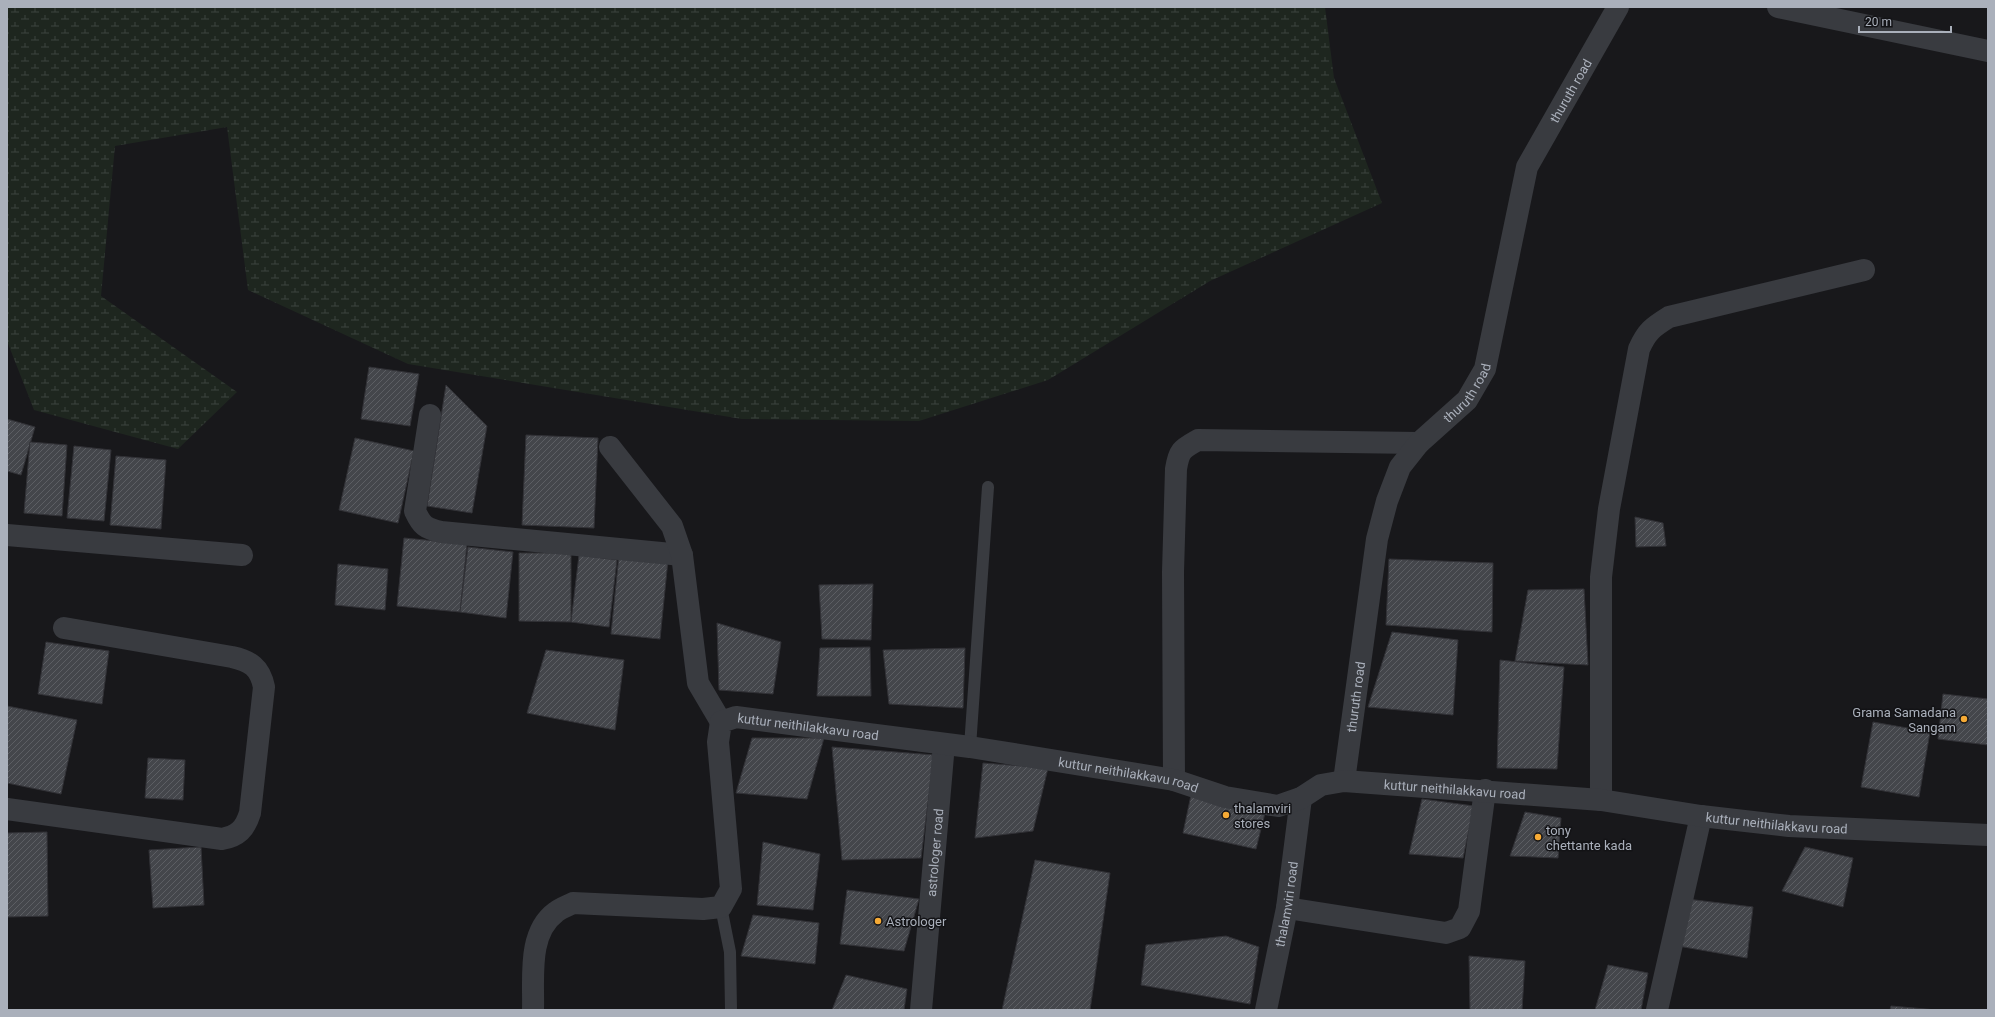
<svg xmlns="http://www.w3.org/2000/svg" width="1995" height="1017" viewBox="0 0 1995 1017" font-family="Roboto,sans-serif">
	<defs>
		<pattern id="wetland-marsh" width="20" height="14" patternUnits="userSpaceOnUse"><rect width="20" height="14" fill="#1e261f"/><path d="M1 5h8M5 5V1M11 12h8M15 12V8" fill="none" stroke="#3c433e"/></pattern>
		<pattern id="building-hatch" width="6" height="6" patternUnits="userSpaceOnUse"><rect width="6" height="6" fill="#44464b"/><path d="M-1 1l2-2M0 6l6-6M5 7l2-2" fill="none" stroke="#5c5e63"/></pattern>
	</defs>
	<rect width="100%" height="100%" fill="#18181b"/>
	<!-- wetland -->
	<polygon fill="url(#wetland-marsh)" points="7,7 1325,7 1334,78 1382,203 1210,281 1048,380 919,421 742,419 408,364 248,290 227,127 115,146 101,296 237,392 178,449 34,410 7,341"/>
	<!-- building -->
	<g fill="url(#building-hatch)" stroke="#323237">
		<polygon points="369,367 419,374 410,426 361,419"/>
		<polygon points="446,385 487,426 472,513 427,506"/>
		<polygon points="7,419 35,427 21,475 7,471"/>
		<polygon points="526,435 598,438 594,528 522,525"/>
		<polygon points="355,438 414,451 398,523 339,510"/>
		<polygon points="30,442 67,445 62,516 24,513"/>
		<polygon points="74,446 111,450 104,521 67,518"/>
		<polygon points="116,456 166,460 161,529 110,525"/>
		<polygon points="1635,517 1663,523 1666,546 1636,547"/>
		<polygon points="404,538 467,544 460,612 397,606"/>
		<polygon points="468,547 513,552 506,618 460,612"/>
		<polygon points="519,553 571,553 571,622 519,621"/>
		<polygon points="579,555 617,560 609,627 571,622"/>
		<polygon points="619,555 668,560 660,639 611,634"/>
		<polygon points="1389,559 1493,563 1492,632 1386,625"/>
		<polygon points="338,564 388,569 385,610 335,605"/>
		<polygon points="873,584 871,640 822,639 819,585"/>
		<polygon points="1584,589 1588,665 1515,661 1528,590"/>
		<polygon points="717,623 781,642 773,694 719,690"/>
		<polygon points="1392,632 1458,640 1453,715 1368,707"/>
		<polygon points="46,642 109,651 102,704 38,694"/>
		<polygon points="870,647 871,696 817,696 820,648"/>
		<polygon points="965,648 963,708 889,704 883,650"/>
		<polygon points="546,650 624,660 615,730 527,713"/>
		<polygon points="1500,660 1564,667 1557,769 1497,768"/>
		<polygon points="1943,694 1988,699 1988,745 1938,739"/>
		<polygon points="7,706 77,720 61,794 7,783"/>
		<polygon points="1873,722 1930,732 1919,797 1861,787"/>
		<polygon points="752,738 824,738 807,799 736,793"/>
		<polygon points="832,747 934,755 921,858 842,860"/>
		<polygon points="148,758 185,760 183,800 145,798"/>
		<polygon points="983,763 1048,768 1033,831 975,838"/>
		<polygon points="1194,781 1269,797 1256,849 1183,833"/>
		<polygon points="1422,799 1474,806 1463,858 1409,854"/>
		<polygon points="1525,812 1561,818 1558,858 1510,856"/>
		<polygon points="47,832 48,916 7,917 7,833"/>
		<polygon points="763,842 820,854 813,910 757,905"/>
		<polygon points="201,847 204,905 153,908 149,850"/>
		<polygon points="1805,847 1853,858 1843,907 1782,891"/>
		<polygon points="1035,860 1110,873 1090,1010 1002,1010"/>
		<polygon points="847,890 919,899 904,951 840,944"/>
		<polygon points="1687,899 1753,907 1747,958 1678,946"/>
		<polygon points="753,915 819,923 815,964 741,956"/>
		<polygon points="1226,936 1259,947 1250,1004 1141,985 1146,945"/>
		<polygon points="1469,956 1525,961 1522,1010 1470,1010"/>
		<polygon points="1608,965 1648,973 1641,1010 1595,1010"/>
		<polygon points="846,975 907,989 904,1010 832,1010"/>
		<polygon points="1891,1006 1937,1010 1890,1010"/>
	</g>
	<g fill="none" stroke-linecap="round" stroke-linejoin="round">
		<!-- service -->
		<g stroke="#393b40" stroke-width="12">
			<polyline points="970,747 988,487"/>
			<polyline points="721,907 730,952 731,1010"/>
		</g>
		<!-- minor -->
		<g stroke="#393b40" stroke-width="22">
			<polyline points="1778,7 1988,51"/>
			<path d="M430 415 415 511C422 526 425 528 441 532L682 555"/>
			<polyline points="610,447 672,526 682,555 698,683 721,722"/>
			<polyline points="7,535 242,555"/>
			<path d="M1174 780 1173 572 1176 469C1179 450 1182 449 1198 440L1419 443"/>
			<path id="s1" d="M1344 781 1377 539 1387 501 1400 467 1419 443 1467 400 1485 369 1527 167 1618 7"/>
			<path d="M1601 800V577L1609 509 1639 349C1647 331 1653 327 1669 317L1864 270"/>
			<path d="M7 809 222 839C238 836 245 829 250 813L264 687C260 667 250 661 232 657L64 628"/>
			<polyline points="1287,908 1446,933 1460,928 1469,911 1485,790"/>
			<path id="s2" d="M921 1010 944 744"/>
			<path id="s3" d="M1266 1010 1287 908 1301 798"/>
			<polyline points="1657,1010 1701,816"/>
		</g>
		<!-- tertiary -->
		<path stroke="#393b40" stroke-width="22" id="s4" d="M533 1010C534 979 527 933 556 912 561 908 567 906 573 903L703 909 721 907 731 889 718 742 721 722 736 717 970 747 1174 780 1225 797 1278 806 1301 798 1321 785 1344 781 1601 800 1701 816 1789 826 1988 835"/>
	</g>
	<!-- markers -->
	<g fill="#f6aa35" stroke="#131316" stroke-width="1.5">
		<circle cx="1964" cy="719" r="4"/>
		<circle cx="1226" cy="815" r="4"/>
		<circle cx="1538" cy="837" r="4"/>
		<circle cx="878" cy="921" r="4"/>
	</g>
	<g text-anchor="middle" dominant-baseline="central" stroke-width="3" stroke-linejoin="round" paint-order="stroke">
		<!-- street labels -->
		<g font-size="13" fill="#aab0bb" stroke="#131316">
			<text stroke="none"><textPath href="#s1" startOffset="745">thuruth road</textPath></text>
			<text stroke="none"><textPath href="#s1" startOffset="421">thuruth road</textPath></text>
			<text stroke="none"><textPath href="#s1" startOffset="85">thuruth road</textPath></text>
			<text stroke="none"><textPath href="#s4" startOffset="549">kuttur neithilakkavu road</textPath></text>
			<text stroke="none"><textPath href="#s4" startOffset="873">kuttur neithilakkavu road</textPath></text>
			<text stroke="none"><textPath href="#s4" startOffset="1209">kuttur neithilakkavu road</textPath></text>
			<text stroke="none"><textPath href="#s4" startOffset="1533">kuttur neithilakkavu road</textPath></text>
			<text stroke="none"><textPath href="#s2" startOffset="158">astrologer road</textPath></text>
			<text stroke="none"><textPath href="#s3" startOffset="108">thalamviri road</textPath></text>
		</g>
		<!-- poi labels -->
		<g font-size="13" fill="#aab0bb" stroke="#131316" text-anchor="start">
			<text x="1956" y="712" text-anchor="end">Grama Samadana<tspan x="1956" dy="15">Sangam</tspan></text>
			<text x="1234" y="808">thalamviri<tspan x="1234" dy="15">stores</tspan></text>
			<text x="1546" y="830">tony<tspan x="1546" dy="15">chettante kada</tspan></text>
			<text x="886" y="921">Astrologer</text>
		</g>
	</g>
	<!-- border -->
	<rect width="1995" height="1017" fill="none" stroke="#aab0bb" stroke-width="16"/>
	<!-- scale -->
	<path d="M1859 26v6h92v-6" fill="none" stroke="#aab0bb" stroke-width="2"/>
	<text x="1865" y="26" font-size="12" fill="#aab0bb" stroke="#131316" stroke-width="3" paint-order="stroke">20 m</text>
</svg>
